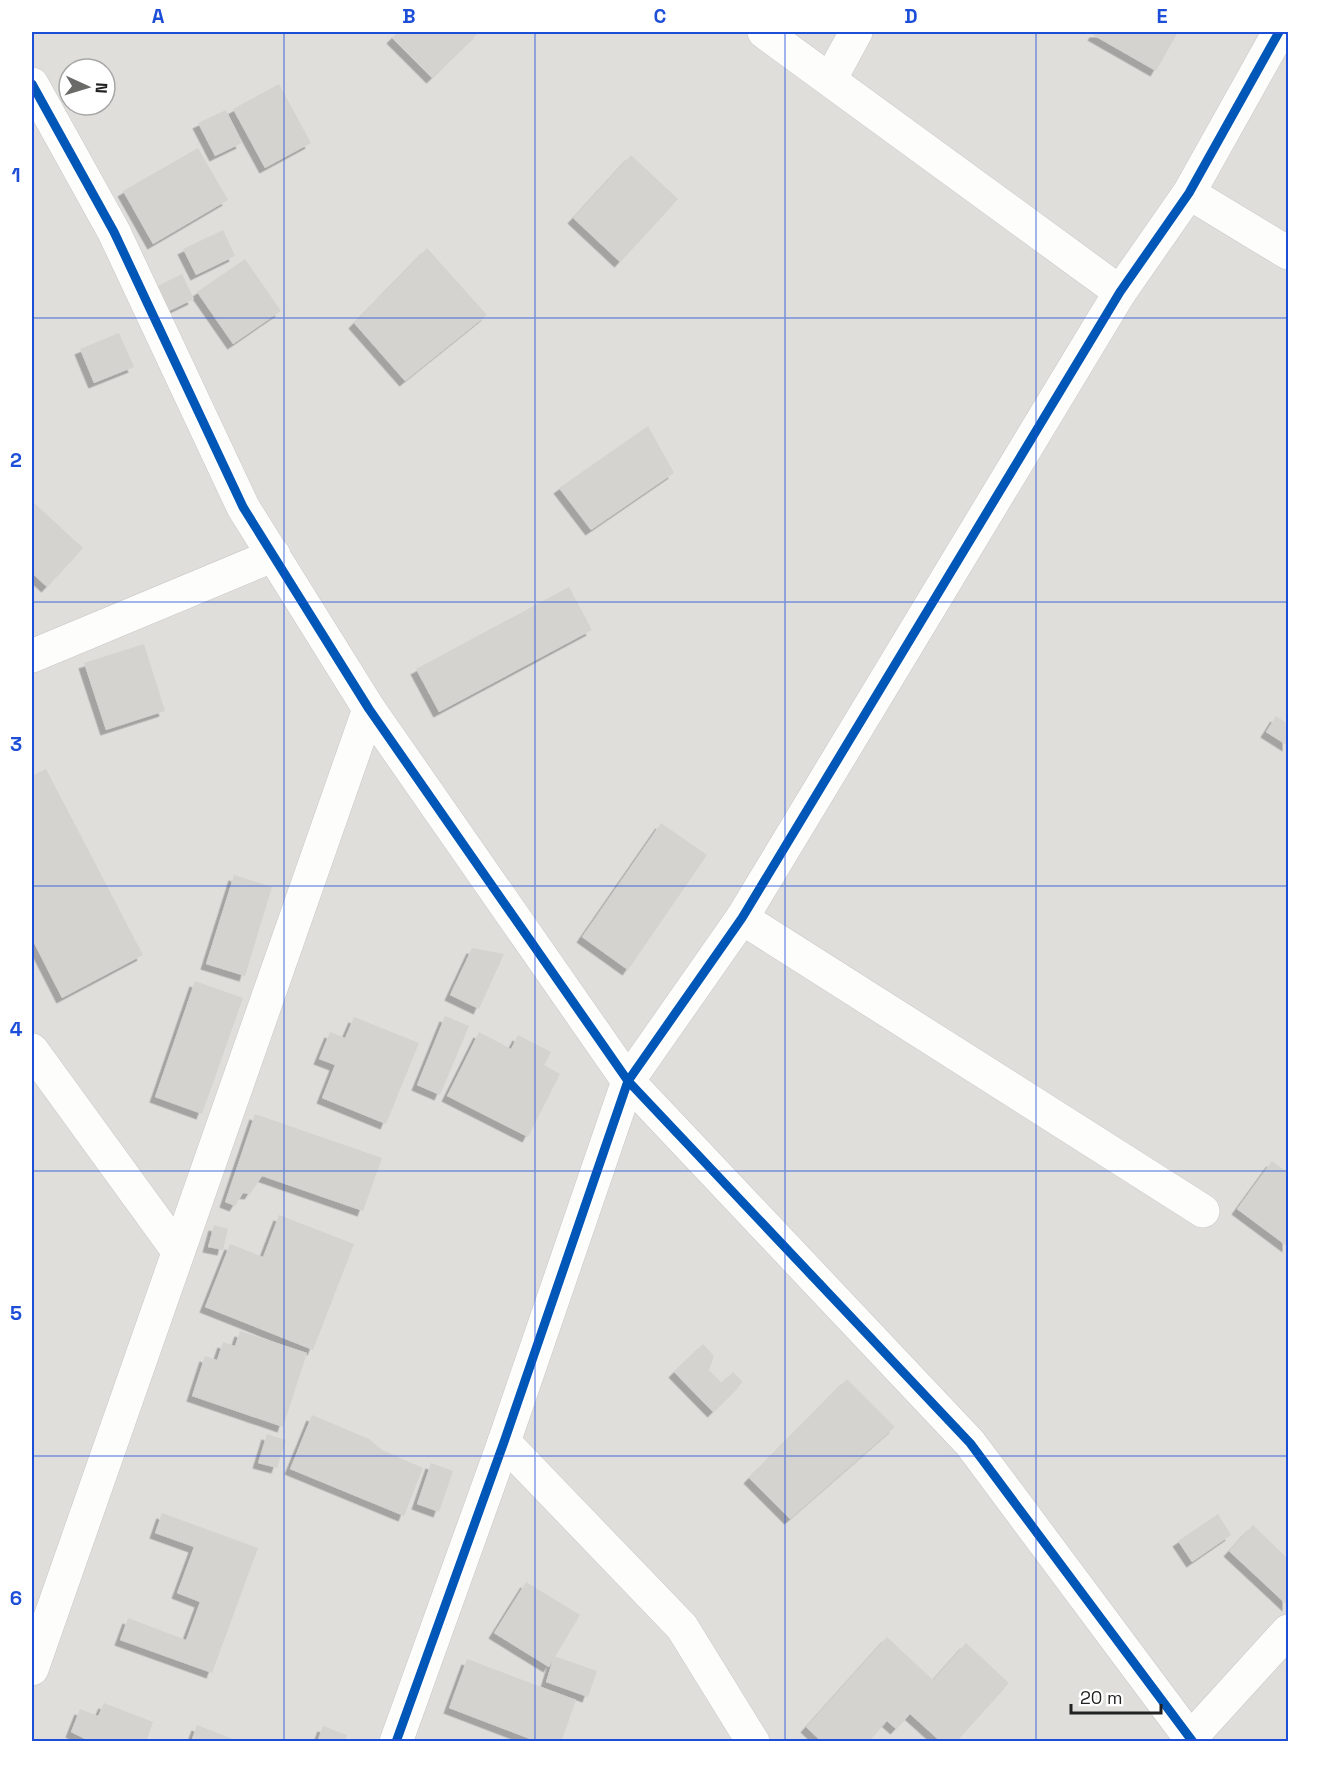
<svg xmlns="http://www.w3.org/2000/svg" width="1320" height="1773" viewBox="0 0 1320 1773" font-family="'Space Grotesk',sans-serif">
	<defs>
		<filter id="shadow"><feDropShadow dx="-5.5" dy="5.5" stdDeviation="0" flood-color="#0004"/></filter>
	</defs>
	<rect width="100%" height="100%" fill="#f0efea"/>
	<!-- residential -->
	<path fill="#dfdedb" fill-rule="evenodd" d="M32 32H1288V1741H32ZM69 69H105V105H69Z"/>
	<!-- building -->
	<g fill="#d4d3cf" filter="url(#shadow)">
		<polygon points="398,32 479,32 432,78 392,38"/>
		<polygon points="1095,32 1178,32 1156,71 1093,35"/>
		<polygon points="279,84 311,143 265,168 233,109"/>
		<polygon points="226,110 242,143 215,156 198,123"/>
		<polygon points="198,148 228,200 153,244 123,191"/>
		<polygon points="631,155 678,199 620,262 573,218"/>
		<polygon points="223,230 235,256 196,275 183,249"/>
		<polygon points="427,248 487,315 405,381 354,323"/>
		<polygon points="245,259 281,311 233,344 197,292"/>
		<polygon points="182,274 194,299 165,313 154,288"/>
		<polygon points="119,333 134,367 94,383 80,349"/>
		<polygon points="648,426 674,473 591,530 559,488"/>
		<polygon points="32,501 83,548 47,587 32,573"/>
		<polygon points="569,587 592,630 439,712 416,669"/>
		<polygon points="144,644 165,711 106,730 84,663"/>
		<polygon points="1276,716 1288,724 1288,746 1266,732"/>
		<polygon points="46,769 143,955 62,998 32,939 32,776"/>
		<polygon points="661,823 707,855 628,970 582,937"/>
		<polygon points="234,875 272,887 245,976 206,964"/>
		<polygon points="472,948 504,954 479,1009 450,995"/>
		<polygon points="195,981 243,998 202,1114 155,1097"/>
		<polygon points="445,1016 469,1026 440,1095 417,1085"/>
		<polygon points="354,1017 419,1043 386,1124 322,1098 335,1065 319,1059 330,1032 345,1038"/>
		<polygon points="479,1032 511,1049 518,1035 551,1052 544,1065 560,1074 528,1137 447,1096"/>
		<polygon points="255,1114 382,1158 363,1211 262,1176 250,1194 243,1193 235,1206 225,1202"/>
		<polygon points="1272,1161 1288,1173 1288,1247 1237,1209"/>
		<polygon points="279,1215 354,1244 313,1350 205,1307 230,1244 263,1257"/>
		<polygon points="214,1225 228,1229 223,1250 208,1247"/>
		<polygon points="240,1331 307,1353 283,1427 192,1396 205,1356 217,1360 223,1342 235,1346"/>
		<polygon points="703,1344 714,1356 709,1370 722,1383 733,1372 743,1382 713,1412 674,1372"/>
		<polygon points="847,1379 895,1427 790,1519 749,1478"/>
		<polygon points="312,1415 369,1439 382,1450 423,1468 404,1516 290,1469"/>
		<polygon points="267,1434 286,1440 277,1468 258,1463"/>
		<polygon points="431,1463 453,1471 439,1512 417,1504"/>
		<polygon points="162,1513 258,1548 212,1673 120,1640 128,1618 186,1640 200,1602 177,1593 194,1547 155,1533"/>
		<polygon points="1218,1514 1231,1535 1192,1562 1178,1541"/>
		<polygon points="1253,1525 1288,1559 1288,1606 1229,1551"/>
		<polygon points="526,1582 580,1615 549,1667 494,1633"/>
		<polygon points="887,1637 933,1680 966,1643 1009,1683 956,1742 941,1742 910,1714 896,1729 887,1721 868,1742 822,1742 806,1727"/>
		<polygon points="554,1656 597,1671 588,1697 546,1682"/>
		<polygon points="467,1659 576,1700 561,1742 538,1742 449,1708"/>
		<polygon points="104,1703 153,1722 146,1742 91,1742 71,1732 80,1709 98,1716"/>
		<polygon points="197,1725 238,1741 238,1742 191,1742"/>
		<polygon points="323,1726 347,1735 345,1742 317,1742"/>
	</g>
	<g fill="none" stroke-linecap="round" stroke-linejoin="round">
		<defs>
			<g id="minor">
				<polyline points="764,32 1120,292"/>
				<polyline points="830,80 856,32"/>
				<polyline points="32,84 114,232 243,507 369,709 628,1081 970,1443 1193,1742"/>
				<polyline points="1189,193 1288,253"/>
				<polyline points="32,656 274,555"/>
				<polyline points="742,918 1203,1211"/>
				<polyline points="32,1050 178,1251"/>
				<polyline points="504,1442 682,1627 753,1742"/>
				<polyline points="32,1669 369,709"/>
				<polyline points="396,1742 504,1442 628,1081 742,918 1120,292 1189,193 1279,32"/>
				<polyline points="1187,1742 1288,1631"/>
			</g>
		</defs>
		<!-- minor casing -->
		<use href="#minor" stroke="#c9c8c6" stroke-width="34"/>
		<!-- minor -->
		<use href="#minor" stroke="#fdfdfc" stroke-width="33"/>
		<defs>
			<g id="cycleway">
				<polyline points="32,84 114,232 243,507 369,709 628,1081 970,1443 1193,1742"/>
				<polyline points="396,1742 504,1442 628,1081 742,918 1120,292 1189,193 1279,32"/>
			</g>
		</defs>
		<!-- cycleway casing -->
		<use href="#cycleway" stroke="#fff" stroke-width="13"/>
		<!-- cycleway -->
		<use href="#cycleway" stroke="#0057b8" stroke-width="9"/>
	</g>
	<!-- grid -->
	<path fill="none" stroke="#1d4ed8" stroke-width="1.5" stroke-opacity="0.55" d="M284 32V1742M535 32V1742M785 32V1742M1036 32V1742M32 318H1288M32 602H1288M32 886H1288M32 1171H1288M32 1456H1288"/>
	<!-- border -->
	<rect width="1320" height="1773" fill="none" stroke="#ffffff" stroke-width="66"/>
	<!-- north arrow -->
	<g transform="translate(87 87) rotate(94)"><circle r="28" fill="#ffffff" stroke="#a7a7a7" stroke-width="1.5"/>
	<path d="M0-4.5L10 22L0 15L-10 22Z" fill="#6a6a68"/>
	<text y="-9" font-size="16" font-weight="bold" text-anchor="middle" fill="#222222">N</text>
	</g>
	<!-- scale -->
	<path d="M1071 1704v9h90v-9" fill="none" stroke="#222222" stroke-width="3"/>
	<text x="1080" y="1704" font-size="18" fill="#222222" stroke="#ffffff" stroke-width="4.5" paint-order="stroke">20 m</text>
	<rect x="33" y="33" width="1254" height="1707" fill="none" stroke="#1d4ed8" stroke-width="2"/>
	<g font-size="20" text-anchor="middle" font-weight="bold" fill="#1d4ed8">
		<text x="158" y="23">A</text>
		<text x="409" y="23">B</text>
		<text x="660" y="23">C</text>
		<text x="911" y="23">D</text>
		<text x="1162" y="23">E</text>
		<text x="16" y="182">1</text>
		<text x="16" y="467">2</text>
		<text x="16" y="751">3</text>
		<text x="16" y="1036">4</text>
		<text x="16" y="1320">5</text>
		<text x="16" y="1605">6</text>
	</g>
</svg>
